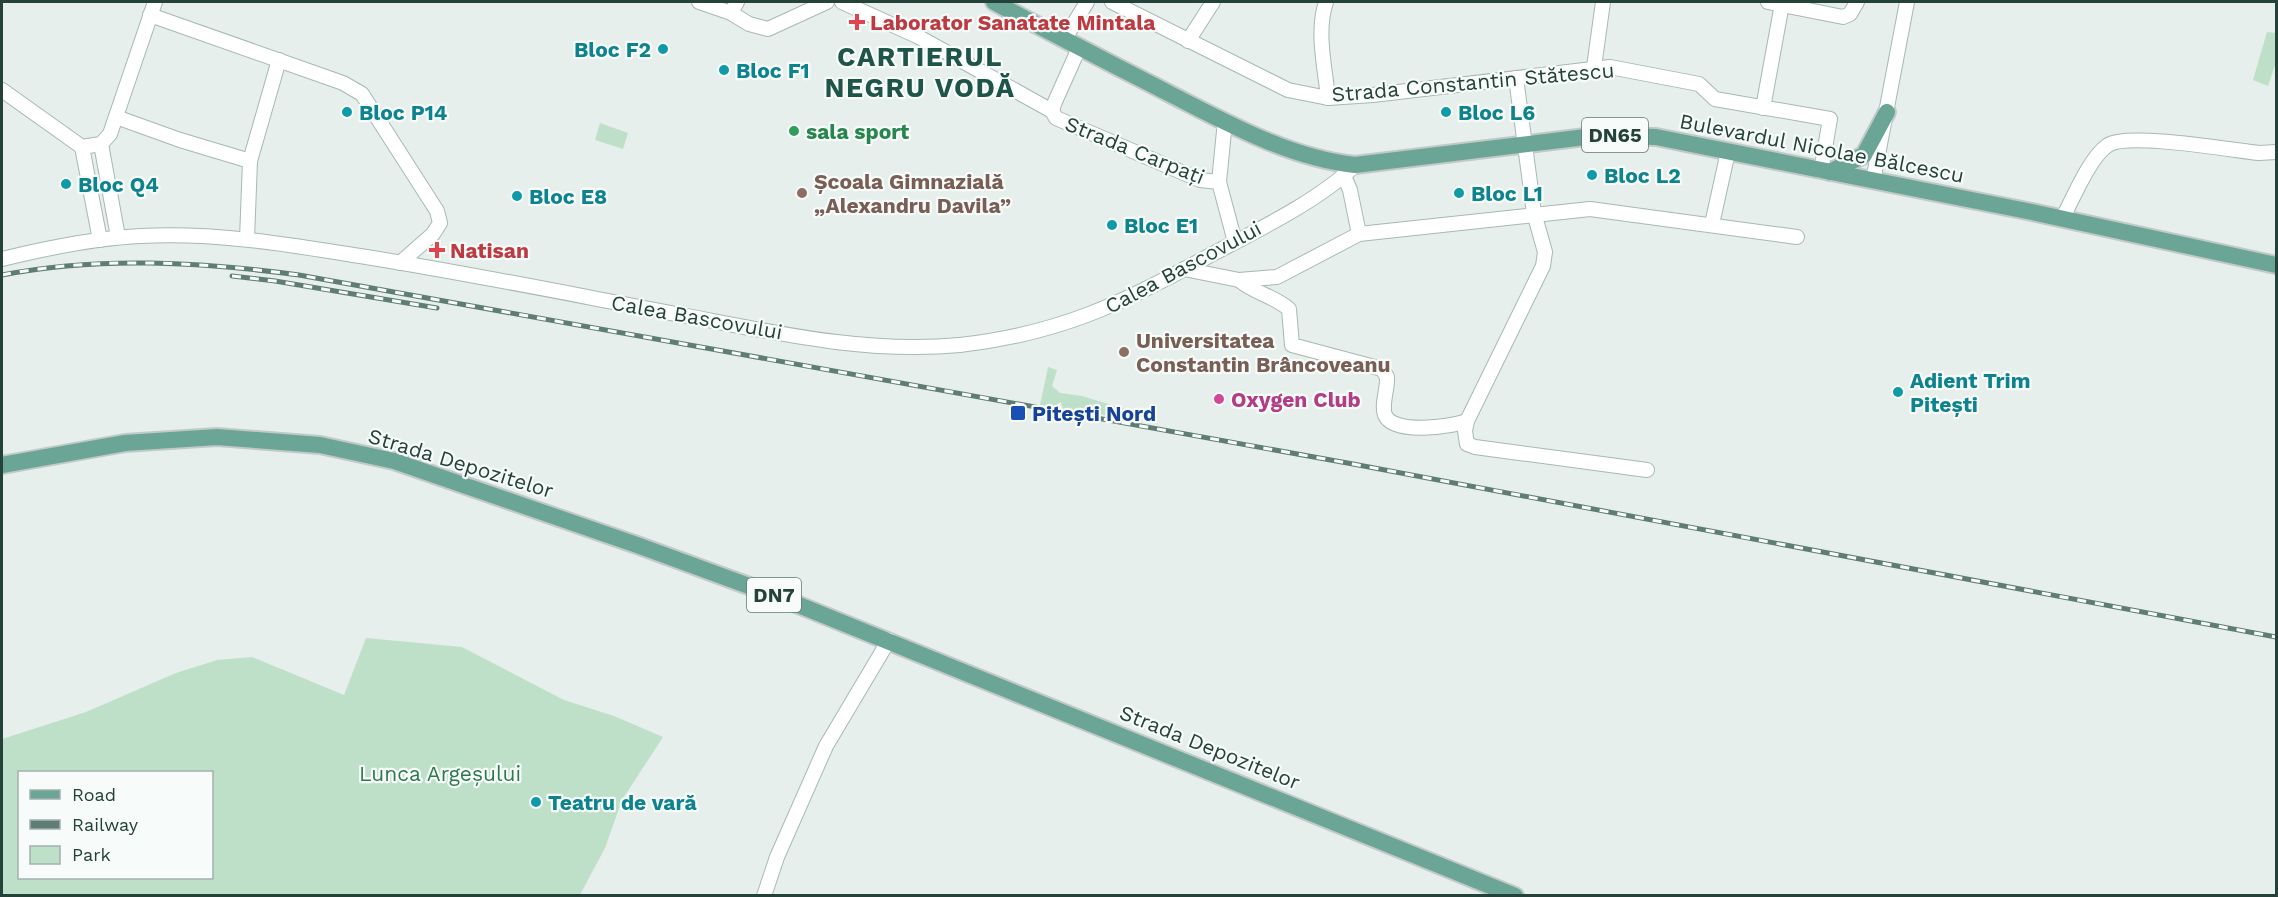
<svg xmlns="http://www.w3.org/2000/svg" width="2278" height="897" viewBox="0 0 2278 897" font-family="'Work Sans',sans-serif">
	<rect width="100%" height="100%" fill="#e6efeb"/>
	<!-- green -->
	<g fill="#bfe0c8" fill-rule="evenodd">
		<polygon points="2267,32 2276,33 2276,62 2268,86 2253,80"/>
		<polygon points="600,123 628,133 623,149 595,140"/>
		<polygon points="1048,367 1057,370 1052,386 1060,393 1082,396 1125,409 1118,417 1063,409 1061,402 1054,406 1040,405"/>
		<path d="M366 638 462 647 564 700 614 716 663 737 622 800 605 848 580 895H2V739L86 712 176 673 217 660 252 657 344 695ZM212 772V878H20V772Z"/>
	</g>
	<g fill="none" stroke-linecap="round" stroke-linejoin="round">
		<defs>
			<g id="minor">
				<polyline points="699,2 731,13 737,2"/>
				<polyline points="842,2 917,36 1052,111"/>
				<polyline points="1112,2 1288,90 1328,98 1373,95 1610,67 1699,84 1715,99 1830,119 1821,171"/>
				<path d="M1326 2C1316 32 1325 67 1328 98"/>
				<polyline points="1768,2 1843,17 1850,14 1857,2"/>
				<polyline points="731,13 749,24 768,29 827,2"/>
				<polyline points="150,15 343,83 362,94 437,211 440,223 433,234 400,263"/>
				<polyline points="1064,40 1087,2"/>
				<polyline points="1188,41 1213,2"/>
				<polyline points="1079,48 1054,104 1052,111 1056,118 1200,180 1219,182"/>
				<polyline points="1594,67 1603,2"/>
				<polyline points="1516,78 1534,213 1545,252 1543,266 1467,421 1465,431 1467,444 1475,447 1647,470"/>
				<polyline points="2,90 82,147"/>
				<polyline points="1763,108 1782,4"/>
				<polyline points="116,117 180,140 250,161 247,239"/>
				<polyline points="1225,121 1219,182 1235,242"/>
				<polyline points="101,144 118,237"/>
				<polyline points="82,147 101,144 110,134 155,2"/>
				<polyline points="82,147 100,240"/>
				<polyline points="250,161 279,60"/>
				<polyline points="1344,176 1350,190 1359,234"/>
				<polyline points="1873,181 1907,2"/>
				<path d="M2062 219C2073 199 2089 158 2108 145 2128 132 2231 150 2259 153L2276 152"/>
				<polyline points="1712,224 1728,152"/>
				<path d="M2 259C47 248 94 238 141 236 217 232 291 245 366 257 473 274 580 296 687 316 776 333 869 354 960 345 1058 334 1121 304 1205 258 1250 234 1321 200 1355 165"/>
				<polyline points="1184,269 1239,280 1277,277 1359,234 1590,209 1797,237"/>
				<path d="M1239 280C1254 293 1274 296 1289 309L1292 345 1382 369 1387 377C1388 388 1381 405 1385 415 1393 435 1451 427 1467 421"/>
				<polyline points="764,896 777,857 826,746 889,640"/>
			</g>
			<g id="major">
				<path d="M994 2C1053 34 1112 64 1172 95 1229 124 1290 158 1355 165L1602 135 1656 137 2032 212 2276 265"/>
				<polyline points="1830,172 1864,155 1887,112"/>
				<polyline points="2,465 125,443 217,437 320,445 394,461 637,545 779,597 1515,896"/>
			</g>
		</defs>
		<!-- minor casing -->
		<use href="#minor" stroke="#a8b8b2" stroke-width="16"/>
		<!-- major casing -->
		<use href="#major" stroke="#c2cac8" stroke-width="20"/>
		<!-- minor -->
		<use href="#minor" stroke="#fff" stroke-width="14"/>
		<!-- major -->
		<use href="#major" stroke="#6aa596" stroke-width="16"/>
		<defs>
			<g id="rail">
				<path d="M2 275C99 256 201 262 299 275L1353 464 2276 637"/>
				<polyline points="232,276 275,281 437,308"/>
			</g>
		</defs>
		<!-- rail casing -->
		<use href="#rail" stroke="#5f7d75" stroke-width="5"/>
		<!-- rail -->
		<use href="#rail" stroke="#f7fbf9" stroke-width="3" stroke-dasharray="9" stroke-linecap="butt"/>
	</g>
	<!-- markers -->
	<g fill="#e0444e" stroke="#f7fbf9" stroke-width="2">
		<path d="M854 13h6v6h6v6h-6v6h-6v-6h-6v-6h6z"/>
		<path d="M434 241h6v6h6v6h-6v6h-6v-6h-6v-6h6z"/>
	</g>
	<g fill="#0f9aa8" stroke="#f7fbf9" stroke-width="2">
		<circle cx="663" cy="49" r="6"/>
		<circle cx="724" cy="70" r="6"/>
		<circle cx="347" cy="112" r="6"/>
		<circle cx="1446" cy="112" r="6"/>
		<circle cx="1592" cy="175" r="6"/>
		<circle cx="66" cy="184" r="6"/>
		<circle cx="1459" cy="193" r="6"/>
		<circle cx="517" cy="196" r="6"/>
		<circle cx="1112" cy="225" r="6"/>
		<circle cx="1898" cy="392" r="6"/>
		<circle cx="536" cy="802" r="6"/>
	</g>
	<circle fill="#2e9e5b" stroke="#f7fbf9" stroke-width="2" cx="794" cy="131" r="6"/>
	<g fill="#8d6e63" stroke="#f7fbf9" stroke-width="2">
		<circle cx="802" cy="193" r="6"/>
		<circle cx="1124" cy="352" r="6"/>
	</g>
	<circle fill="#d1479c" stroke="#f7fbf9" stroke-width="2" cx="1219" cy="399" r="6"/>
	<rect fill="#1a4fb4" stroke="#f7fbf9" stroke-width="2" x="1010" y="405" width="16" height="16" rx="3"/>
	<g text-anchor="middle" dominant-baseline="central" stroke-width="4.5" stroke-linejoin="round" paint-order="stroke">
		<!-- shield labels -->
		<g fill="#f7fbf9" stroke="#637a73" stroke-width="1.5">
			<rect x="1582" y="118" width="66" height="34" rx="4.5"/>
			<rect x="747" y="578" width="54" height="34" rx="4.5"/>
		</g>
		<g font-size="20" font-weight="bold" fill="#24423a">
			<text x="1615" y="135">DN65</text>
			<text x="774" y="595">DN7</text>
		</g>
		<!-- health labels -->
		<g font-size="21" font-weight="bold" fill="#be3a42" stroke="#f7fbf9" text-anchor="start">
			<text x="870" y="22">Laborator Sanatate Mintala</text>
			<text x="450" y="250">Natisan</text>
		</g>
		<!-- culture labels -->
		<g font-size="21" font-weight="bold" fill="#0d838f" stroke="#f7fbf9" text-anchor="start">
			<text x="651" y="49" text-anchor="end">Bloc F2</text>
			<text x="736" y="70">Bloc F1</text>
			<text x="359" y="112">Bloc P14</text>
			<text x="1458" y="112">Bloc L6</text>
			<text x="1604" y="175">Bloc L2</text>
			<text x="78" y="184">Bloc Q4</text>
			<text x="1471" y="193">Bloc L1</text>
			<text x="529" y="196">Bloc E8</text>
			<text x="1124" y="225">Bloc E1</text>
			<text x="1910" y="380">Adient Trim<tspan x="1910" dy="24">Pitești</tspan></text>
			<text x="548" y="802">Teatru de vară</text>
		</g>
		<!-- street labels -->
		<g font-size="21" fill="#24423a" stroke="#f7fbf9">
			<text transform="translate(1473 82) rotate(-5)">Strada Constantin Stătescu</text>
			<text transform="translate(1822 148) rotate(11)">Bulevardul Nicolae Bălcescu</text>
			<text transform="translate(1135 150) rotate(22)">Strada Carpați</text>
			<text transform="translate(1183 267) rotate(-28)">Calea Bascovului</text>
			<text transform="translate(697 317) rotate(10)">Calea Bascovului</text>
			<text transform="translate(461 463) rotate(17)">Strada Depozitelor</text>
			<text transform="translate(1210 747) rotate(22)">Strada Depozitelor</text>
		</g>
		<!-- leisure labels -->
		<g font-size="21" font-weight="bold" fill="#27864d" stroke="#f7fbf9" text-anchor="start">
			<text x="806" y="131">sala sport</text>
		</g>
		<!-- education labels -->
		<g font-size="21" font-weight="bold" fill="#785e54" stroke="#f7fbf9" text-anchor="start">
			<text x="814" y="181">Școala Gimnazială<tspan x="814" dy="24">„Alexandru Davila”</tspan></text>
			<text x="1136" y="340">Universitatea<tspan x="1136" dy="24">Constantin Brâncoveanu</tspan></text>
		</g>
		<!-- hotel labels -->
		<g font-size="21" font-weight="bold" fill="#b23c85" stroke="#f7fbf9" text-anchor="start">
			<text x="1231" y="399">Oxygen Club</text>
		</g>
		<!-- transit labels -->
		<g font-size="21" font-weight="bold" fill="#164399" stroke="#f7fbf9" text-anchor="start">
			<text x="1032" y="413">Pitești Nord</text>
		</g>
		<!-- park labels -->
		<g font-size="21" fill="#2d7a4b" stroke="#f7fbf9">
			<text x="440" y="773">Lunca Argeșului</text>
		</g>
		<!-- district labels -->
		<g font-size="27" font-weight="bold" letter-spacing="1.5" fill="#1f5548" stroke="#f7fbf9">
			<text x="920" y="57">CARTIERUL<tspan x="920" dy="31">NEGRU VODĂ</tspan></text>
		</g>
	</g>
	<!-- border -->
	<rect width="2278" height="897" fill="none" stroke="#24423a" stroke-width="6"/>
	<!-- legend -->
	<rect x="18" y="771" width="195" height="108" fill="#f7fbf9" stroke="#a3b1ad" stroke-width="1.5"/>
	<rect x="30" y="790" width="30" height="9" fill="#6aa596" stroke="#a3b1ad" stroke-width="1.5"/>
	<text x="72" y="801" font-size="18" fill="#24423a">Road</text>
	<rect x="30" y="820" width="30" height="9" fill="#5f7d75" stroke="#a3b1ad" stroke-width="1.5"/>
	<text x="72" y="831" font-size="18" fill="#24423a">Railway</text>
	<rect x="30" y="846" width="30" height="18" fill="#bfe0c8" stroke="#a3b1ad" stroke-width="1.5"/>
	<text x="72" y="861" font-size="18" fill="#24423a">Park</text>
</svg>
